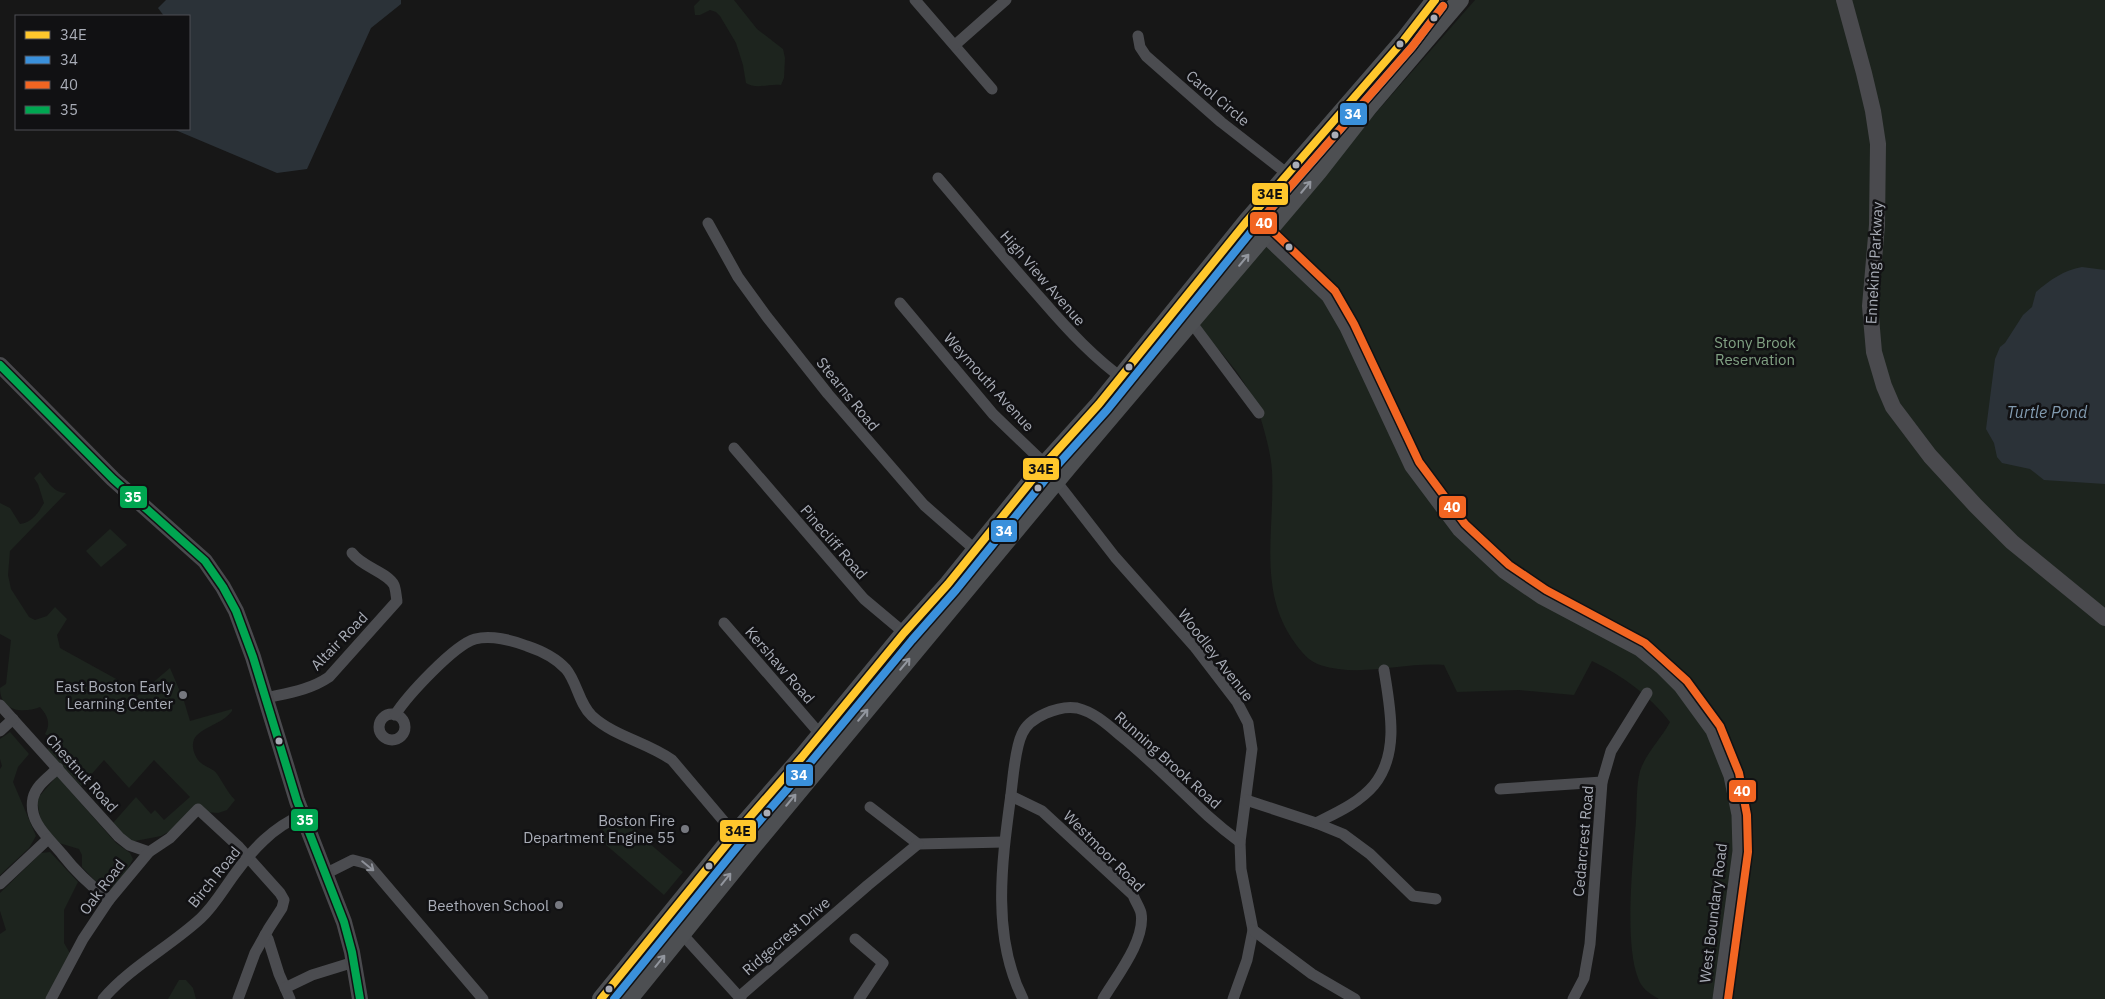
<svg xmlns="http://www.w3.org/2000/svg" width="2105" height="999" viewBox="0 0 2105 999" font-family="'IBM Plex Sans',sans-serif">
	<rect width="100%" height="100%" fill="#171717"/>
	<!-- green -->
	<g fill="#1d241e">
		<path d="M700 0H734L757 29 783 49 785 58 784 78 781 85C769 83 757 90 746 83L743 65 736 43 720 16 716 12 710 10 700 15H695L694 6Z"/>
		<path d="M1475 0H2105V999H1659C1650 994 1641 988 1638 978 1624 941 1633 861 1636 821 1637 804 1636 787 1640 771 1646 753 1661 739 1670 722 1649 695 1623 676 1592 661L1574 695 1519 690 1457 692 1444 665C1403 662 1361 678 1320 665 1309 661 1302 653 1295 643 1257 591 1275 530 1272 471 1271 453 1265 433 1260 416 1248 379 1219 349 1192 322Z"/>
		<path d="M40 472C47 481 54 493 66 493L10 551 8 575 11 589 29 617 35 620 47 616 55 607 67 619 57 635 60 648 118 680 136 697 170 668 184 701 190 721 232 709V711C223 723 208 725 197 735 189 743 194 757 201 763 206 767 214 769 217 774 224 784 226 790 235 800L227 810 218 813 205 812 161 836 130 842 113 823 136 797 151 814 155 810 164 820 190 797 154 760 129 788 104 760 81 786 47 750 55 741 45 734C51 724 48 716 40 707 22 714 0 711 0 688L6 684 11 640 0 634V503L10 508 20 524C33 522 38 513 44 503L38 484 34 478Z"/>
		<polygon points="110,529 127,545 101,567 86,551"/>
		<polygon points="10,732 29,754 18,767 13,782 36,836 29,848 0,875 0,769 2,766 0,759 0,739"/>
		<path d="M57 776 116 843 130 853 133 859C127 870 117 891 105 891L82 867V855L79 849 59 843 41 823 37 799Z"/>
		<polygon points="616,815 683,872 664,895 597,837"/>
		<polygon points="50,852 78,882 64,910 64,943 71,955 46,999 0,999 0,934 6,930 0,911 0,893 41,853"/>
		<polygon points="179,980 186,980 193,988 196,999 168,999"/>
	</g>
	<!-- water -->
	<g fill="#2b3238">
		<polygon points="166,0 401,0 401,4 371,28 307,169 277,173 173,129 189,129 189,16 164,16 158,8"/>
		<path d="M2082 267 2105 270V484L2044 480 2030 469 2002 463 1997 457 1994 443 1986 429 1995 359 2000 347 2005 343 2023 315 2032 307 2036 292C2050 280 2064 270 2082 267Z"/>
	</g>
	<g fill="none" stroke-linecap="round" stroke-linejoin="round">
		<!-- minor -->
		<g stroke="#4b4c50" stroke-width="11">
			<polyline points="915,0 992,89"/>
			<polyline points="1138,36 1140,47 1146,56 1221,122 1289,175"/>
			<polyline points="955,45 1006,0"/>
			<path d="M938 178C973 219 1007 261 1043 301 1069 331 1094 358 1126 381"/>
			<polyline points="1247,221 1327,297 1345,328 1410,467 1458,531 1503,573 1541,599 1639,651 1661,669 1679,687 1711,731 1729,776 1737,815 1738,851 1718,999"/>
			<polyline points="708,223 738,277 767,317 828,394 924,505 980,554"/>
			<polyline points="900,303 993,414 1045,464 1056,481 1115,557 1194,646 1237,702 1248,723 1252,749 1240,842 1241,869 1253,930 1247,960 1233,999"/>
			<polyline points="1191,322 1259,413"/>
			<polyline points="734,448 864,599 920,646"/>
			<polyline points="724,623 820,734 835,748"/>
			<path d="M266 698C288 693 310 690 329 677L397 601C396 596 396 590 394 585 387 572 362 567 352 553"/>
			<polyline points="0,705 119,837 129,845 149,852"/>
			<circle cx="392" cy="727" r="13"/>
			<path d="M395 715C407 696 454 645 475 639 491 635 512 640 527 646 542 651 555 657 566 669 577 682 579 704 592 716 615 737 647 742 672 760L749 851"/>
			<polyline points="0,731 13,719"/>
			<path d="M58 768C49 777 36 785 33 798 28 822 48 837 62 854 76 872 91 886 109 900"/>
			<polyline points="1500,789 1602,782"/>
			<path d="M1011 796 1042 811 1133 895C1135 901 1140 908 1141 913 1146 940 1116 977 1103 999"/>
			<path d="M1246 800 1316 823C1336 813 1359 803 1374 785 1400 753 1390 708 1384 670"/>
			<polyline points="870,807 918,844 1004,842"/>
			<polyline points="1316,823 1343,834 1370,854 1413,896 1436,899"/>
			<polyline points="325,874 353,860 368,864 483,999"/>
			<polyline points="0,884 48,839"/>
			<polyline points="1253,930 1312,974 1355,999"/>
			<polyline points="682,934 741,999"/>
			<polyline points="265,935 268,939 279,974 290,999"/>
			<polyline points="855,939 883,963 859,999"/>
			<polyline points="285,988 312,975 354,962"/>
			<polyline points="739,997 868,885 918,844"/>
			<polyline points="51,999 83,939 109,900 149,852 170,838 198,809 238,846 280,893 284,900 282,908 269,928 255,953 238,999"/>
			<path d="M103 999C130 967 171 946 201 918 214 906 223 890 234 875 252 850 273 827 302 815"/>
			<path d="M1023 999C991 936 1002 861 1011 794 1013 778 1015 748 1022 734 1029 717 1059 705 1077 708 1094 712 1108 725 1121 736 1152 761 1179 789 1208 816 1218 825 1229 834 1240 842"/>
			<polyline points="1573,999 1584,978 1590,944 1602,782 1611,751 1647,693"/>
		</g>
		<!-- secondary -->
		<g stroke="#4a4a4e" stroke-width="16">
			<polyline points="1844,0 1864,73 1873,111 1878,144 1877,225 1870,306 1874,352 1884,386 1893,407 1930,456 1975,505 2012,542 2105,618"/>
			<polyline points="0,365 113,479 205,561 223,587 236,611 253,657 297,801 344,922 352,952 360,999"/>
		</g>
		<!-- primary -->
		<g stroke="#4d4f52" stroke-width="18">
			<polyline points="601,999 735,834 802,757 904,633 948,584 1045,464 1099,404 1247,221 1404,40 1435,0"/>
			<polyline points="629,999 749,851 1068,467 1318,172 1368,108 1460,0"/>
		</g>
		<defs>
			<polyline id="bus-1" points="601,999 735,834 802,757 904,633 948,584 1045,464 1099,404 1247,221 1404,40 1435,0"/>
			<polyline id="bus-2" points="614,999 743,840 810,763 912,640 956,590 1053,470 1107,410 1255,227 1412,47 1443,6"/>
			<polyline id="bus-3" points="1443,6 1412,47 1261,220 1335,291 1354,324 1419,462 1465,524 1509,565 1546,590 1645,643 1687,681 1720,726 1739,773 1747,815 1748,852 1728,999"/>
			<polyline id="bus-4" points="0,365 113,479 205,561 223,587 236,611 253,657 297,801 344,922 352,952 360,999"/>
		</defs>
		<!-- bus-1 casing -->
		<use href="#bus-1" stroke="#111113" stroke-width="11"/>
		<!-- bus-2 casing -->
		<use href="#bus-2" stroke="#111113" stroke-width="11"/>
		<!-- bus-3 casing -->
		<use href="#bus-3" stroke="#111113" stroke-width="11"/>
		<!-- bus-4 casing -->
		<use href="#bus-4" stroke="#111113" stroke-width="11"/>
		<!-- bus-1 -->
		<use href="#bus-1" stroke="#ffc72c" stroke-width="8"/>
		<!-- bus-2 -->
		<use href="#bus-2" stroke="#3a90db" stroke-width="8"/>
		<!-- bus-3 -->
		<use href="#bus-3" stroke="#f26522" stroke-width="8"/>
		<!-- bus-4 -->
		<use href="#bus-4" stroke="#00a651" stroke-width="8"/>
	</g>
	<!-- one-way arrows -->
	<defs><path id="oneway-shaft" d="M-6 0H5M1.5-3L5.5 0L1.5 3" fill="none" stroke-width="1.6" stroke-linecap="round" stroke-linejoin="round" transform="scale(1.25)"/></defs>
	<g stroke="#92969e">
		<use href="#oneway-shaft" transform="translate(1306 187) rotate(-50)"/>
		<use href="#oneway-shaft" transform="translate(1244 260) rotate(-50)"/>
		<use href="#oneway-shaft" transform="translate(905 664) rotate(-50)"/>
		<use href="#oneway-shaft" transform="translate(863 715) rotate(-50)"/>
		<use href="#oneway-shaft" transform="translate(791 800) rotate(-50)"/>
		<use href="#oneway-shaft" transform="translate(726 879) rotate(-51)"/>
		<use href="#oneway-shaft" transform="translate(660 961) rotate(-51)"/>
	</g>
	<use stroke="#8d9098" href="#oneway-shaft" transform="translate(368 866) rotate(39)"/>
	<!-- markers -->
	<g fill="#a9adb7" stroke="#111113" stroke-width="2">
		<circle cx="1434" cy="18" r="4.5"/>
		<circle cx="1400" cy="44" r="4.5"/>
		<circle cx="1335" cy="135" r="4.5"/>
		<circle cx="1296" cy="165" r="4.5"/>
		<circle cx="1289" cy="247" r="4.5"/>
		<circle cx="1129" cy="367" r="4.5"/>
		<circle cx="1038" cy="488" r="4.5"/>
		<circle cx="279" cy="741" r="4.5"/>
		<circle cx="767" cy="813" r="4.5"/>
		<circle cx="709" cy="866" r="4.5"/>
		<circle cx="609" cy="989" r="4.5"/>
	</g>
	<g fill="#76787f" stroke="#111113" stroke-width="2">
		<circle cx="183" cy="695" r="5"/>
		<circle cx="685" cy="829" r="5"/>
		<circle cx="559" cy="905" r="5"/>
	</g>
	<g text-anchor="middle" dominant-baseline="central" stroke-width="5" stroke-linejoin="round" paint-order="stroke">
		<!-- street labels -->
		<g font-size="15" fill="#a9adb7" stroke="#111113">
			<text transform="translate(1218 98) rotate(40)">Carol Circle</text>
			<text transform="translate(1874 263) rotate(-87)">Enneking Parkway</text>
			<text transform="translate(1043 278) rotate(49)">High View Avenue</text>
			<text transform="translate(989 382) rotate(48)">Weymouth Avenue</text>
			<text transform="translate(848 394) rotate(51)">Stearns Road</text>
			<text transform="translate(834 542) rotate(49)">Pinecliff Road</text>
			<text transform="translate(339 641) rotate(-46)">Altair Road</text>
			<text transform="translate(1216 655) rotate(52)">Woodley Avenue</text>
			<text transform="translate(780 665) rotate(49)">Kershaw Road</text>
			<text transform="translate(1168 760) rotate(42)">Running Brook Road</text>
			<text transform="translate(82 773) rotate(48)">Chestnut Road</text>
			<text transform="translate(1583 841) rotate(-85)">Cedarcrest Road</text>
			<text transform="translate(1104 851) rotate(45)">Westmoor Road</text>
			<text transform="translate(214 877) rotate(-51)">Birch Road</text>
			<text transform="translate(102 887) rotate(-53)">Oak Road</text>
			<text transform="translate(1713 913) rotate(-83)">West Boundary Road</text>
			<text transform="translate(786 936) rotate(-41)">Ridgecrest Drive</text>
		</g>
		<!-- park labels -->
		<g font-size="15" fill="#81a183" stroke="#111113">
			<text x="1755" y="342">Stony Brook<tspan x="1755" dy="17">Reservation</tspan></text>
		</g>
		<!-- poi labels -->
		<g font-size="15" fill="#a9adb7" stroke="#111113" text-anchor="end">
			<text x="173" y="686">East Boston Early<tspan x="173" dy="17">Learning Center</tspan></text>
			<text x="675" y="820">Boston Fire<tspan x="675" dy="17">Department Engine 55</tspan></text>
			<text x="549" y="905">Beethoven School</text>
		</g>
		<!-- water labels -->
		<g font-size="16" font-style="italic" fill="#829bb0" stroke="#111113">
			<text x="2047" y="412">Turtle Pond</text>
		</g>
	</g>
	<g stroke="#111113" stroke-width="2">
		<rect x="1339" y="102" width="29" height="24" rx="5" fill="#3a90db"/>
		<rect x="1251" y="182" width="38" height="24" rx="5" fill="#ffc72c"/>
		<rect x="1249" y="211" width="29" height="24" rx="5" fill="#f26522"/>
		<rect x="1022" y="457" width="38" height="24" rx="5" fill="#ffc72c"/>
		<rect x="119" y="485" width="29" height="24" rx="5" fill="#00a651"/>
		<rect x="1438" y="495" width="29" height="24" rx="5" fill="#f26522"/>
		<rect x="990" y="519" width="28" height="24" rx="5" fill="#3a90db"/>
		<rect x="785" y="763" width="29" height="24" rx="5" fill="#3a90db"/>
		<rect x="1728" y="779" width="29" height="24" rx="5" fill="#f26522"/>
		<rect x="290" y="808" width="29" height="24" rx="5" fill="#00a651"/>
		<rect x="719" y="819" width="38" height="24" rx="5" fill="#ffc72c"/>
	</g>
	<g font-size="14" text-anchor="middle" font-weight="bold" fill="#fff">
		<text x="1353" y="119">34</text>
		<text x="1264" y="228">40</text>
		<text x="133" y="502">35</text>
		<text x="1452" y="512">40</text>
		<text x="1004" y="536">34</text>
		<text x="799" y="780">34</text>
		<text x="1742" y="796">40</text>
		<text x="305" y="825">35</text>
	</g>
	<g font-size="14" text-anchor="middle" font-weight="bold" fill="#111">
		<text x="1270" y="199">34E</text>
		<text x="1041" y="474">34E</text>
		<text x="738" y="836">34E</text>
	</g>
	<!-- legend -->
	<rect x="15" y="15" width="175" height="115" fill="#111113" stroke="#4e4f55"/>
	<rect x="25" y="31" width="25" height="8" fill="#ffc72c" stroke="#4e4f55"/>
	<text x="60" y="40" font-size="15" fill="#a9adb7">34E</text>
	<rect x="25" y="56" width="25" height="8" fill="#3a90db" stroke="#4e4f55"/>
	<text x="60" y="65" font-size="15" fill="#a9adb7">34</text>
	<rect x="25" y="81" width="25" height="8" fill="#f26522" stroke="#4e4f55"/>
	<text x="60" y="90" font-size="15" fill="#a9adb7">40</text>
	<rect x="25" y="106" width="25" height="8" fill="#00a651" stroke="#4e4f55"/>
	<text x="60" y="115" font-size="15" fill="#a9adb7">35</text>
</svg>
